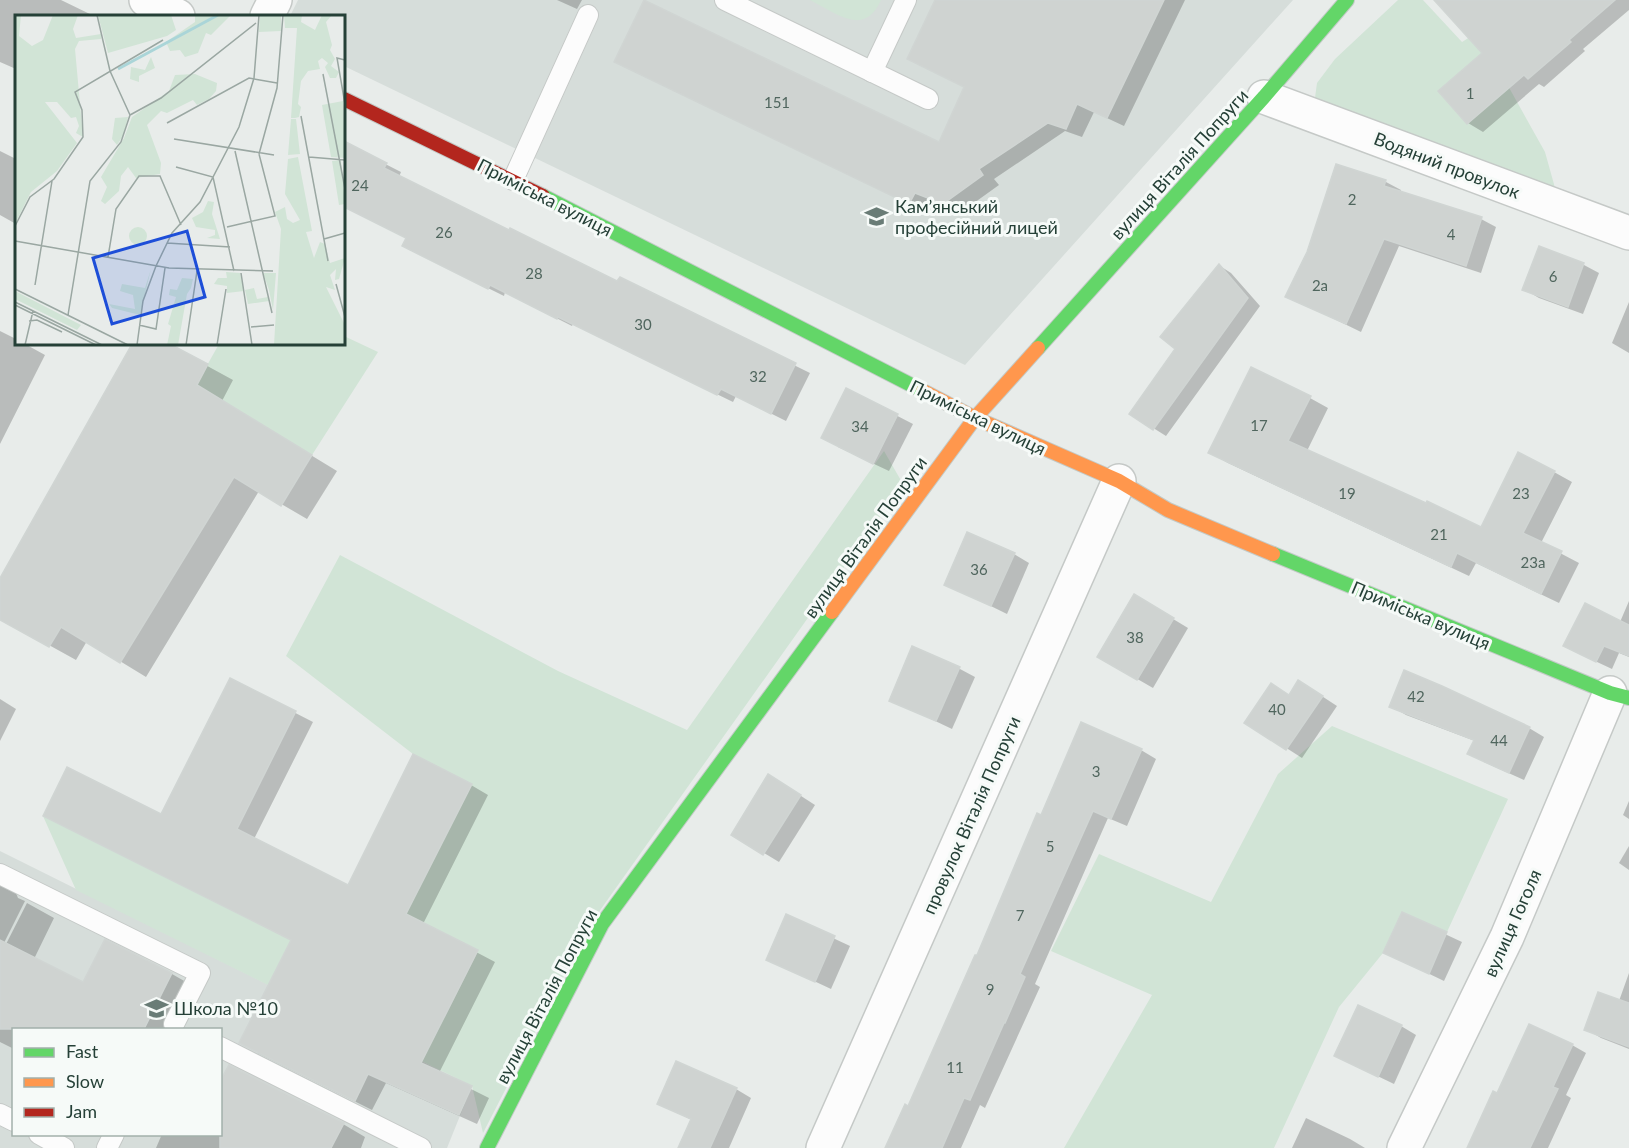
<svg xmlns="http://www.w3.org/2000/svg" width="1629" height="1148" viewBox="0 0 1629 1148" font-family="Lato,sans-serif">
	<rect width="100%" height="100%" fill="#e8ecea"/>
	<!-- built -->
	<g fill="#d6ddda" fill-rule="evenodd">
		<polygon points="298,0 1293,0 965,365 344,66 344,16 290,16"/>
		<path d="M0 851 472 1086 447 1148H0ZM14 1030H220V1134H14Z"/>
	</g>
	<!-- green -->
	<g fill="#d1e4d6">
		<path d="M810 0H881C864 38 836 13 810 0Z"/>
		<polygon points="1398,0 1423,0 1462,42 1478,32 1545,152 1557,195 1314,105 1317,83 1335,59"/>
		<polygon points="344,336 378,352 312,455 196,385 219,344 344,344"/>
		<polygon points="884,451 903,484 591,923 483,1133 472,1086 76,890 43,816 445,1017 478,951 406,914 413,754 286,656 340,555 558,671 687,730"/>
		<polygon points="1332,726 1508,799 1447,932 1402,912 1383,953 1339,1007 1274,1148 1064,1148 1152,995 1051,951 1099,854 1211,902 1278,774"/>
	</g>
	<!-- shadow -->
	<g fill="#0003">
		<polygon points="0,0 61,0 94,16 16,16 16,69 0,62"/>
		<polygon points="557,0 582,0 577,9"/>
		<polygon points="937,0 1185,0 1124,126 1094,112 1082,137 1065,131 994,179 999,185 960,213 932,201 926,212 633,71 940,144 966,87"/>
		<polygon points="1436,0 1629,0 1629,10 1583,49 1585,51 1544,87 1539,84 1483,132 1468,123 1484,53"/>
		<polygon points="344,143 401,172 399,177 618,283 620,279 810,373 786,421 736,396 733,402 573,324 572,326 505,292 504,296 419,254 408,238 344,207"/>
		<polygon points="0,151 16,159 16,224 0,215"/>
		<polygon points="1337,166 1386,182 1401,190 1400,193 1481,219 1496,227 1481,273 1399,246 1361,332 1287,296 1308,253"/>
		<polygon points="1540,248 1584,265 1599,273 1583,314 1539,298 1524,289"/>
		<polygon points="1220,266 1231,273 1260,306 1166,436 1131,414 1177,349"/>
		<polygon points="1629,302 1629,353 1612,343"/>
		<polygon points="0,331 16,339 16,344 25,344 45,355 0,444"/>
		<polygon points="133,344 167,344 233,380 222,401 337,471 307,519 259,491 146,677 87,641 76,660 0,618 0,581"/>
		<polygon points="847,390 913,424 889,471 838,447"/>
		<polygon points="1310,398 1328,408 1307,451 1481,529 1554,472 1572,482 1541,543 1579,563 1559,603 1476,563 1469,576 1228,463 1210,453"/>
		<polygon points="1014,554 1029,563 1007,614 946,584"/>
		<polygon points="1135,596 1188,628 1153,688 1099,657"/>
		<polygon points="1629,601 1629,657 1619,653 1612,669 1580,654 1620,622"/>
		<polygon points="913,648 960,669 975,677 952,729 891,700"/>
		<polygon points="231,680 313,722 254,839 348,887 471,785 488,795 423,924 495,962 439,1073 489,1098 477,1124 386,1083 372,1110 258,1053 293,940 162,816"/>
		<polygon points="1314,691 1337,706 1302,758 1246,722 1290,696"/>
		<polygon points="0,699 16,709 0,741"/>
		<polygon points="1391,706 1529,728 1544,737 1524,780 1484,762 1475,741 1406,715"/>
		<polygon points="1141,750 1156,759 1127,826 1108,818 1035,984 1040,987 985,1108 980,1105 961,1148 887,1148 909,1108 1041,817"/>
		<polygon points="784,785 815,805 779,862 733,834"/>
		<polygon points="1629,801 1629,819 1623,815"/>
		<polygon points="1629,846 1629,870 1619,863"/>
		<polygon points="0,883 16,893 18,898 25,901 1,949 3,950 27,903 54,918 34,959 84,984 172,974 200,990 180,1030 14,1030 14,1049 0,1042"/>
		<polygon points="1402,914 1462,942 1444,981 1384,952"/>
		<polygon points="786,916 850,946 831,989 767,959"/>
		<polygon points="1629,973 1629,1049 1601,1038 1586,1029 1619,1001"/>
		<polygon points="1401,1026 1416,1035 1394,1084 1336,1056"/>
		<polygon points="1572,1045 1586,1053 1566,1095 1571,1098 1548,1148 1468,1148 1498,1095"/>
		<polygon points="220,1078 343,1124 365,1137 361,1148 156,1148 162,1134 220,1134"/>
		<polygon points="736,1089 751,1098 729,1148 680,1148 692,1120 659,1104"/>
		<polygon points="1306,1118 1350,1139 1365,1148 1292,1148"/>
	</g>
	<!-- building -->
	<g fill="#cfd3d1" stroke="#d0d5d3" stroke-width="1.5">
		<polygon points="644,0 939,142 964,87 907,59 935,0 1164,0 1107,118 1077,104 1066,129 1048,123 979,169 983,175 943,204 915,193 909,204 614,62"/>
		<polygon points="1434,0 1615,0 1569,40 1571,42 1528,79 1524,75 1467,124 1438,91 1482,53"/>
		<polygon points="344,141 387,163 384,168 509,230 510,228 617,281 620,277 796,363 771,414 721,389 717,395 558,317 557,319 490,285 488,289 402,246 406,238 344,207"/>
		<polygon points="1336,164 1386,180 1384,186 1482,217 1466,266 1384,239 1346,324 1285,297 1307,252"/>
		<polygon points="1539,246 1584,263 1568,307 1522,290"/>
		<polygon points="1219,264 1248,298 1153,430 1129,414 1175,349 1160,337"/>
		<polygon points="132,344 170,344 208,364 197,385 312,455 281,506 234,477 120,663 61,627 49,647 0,620 0,578"/>
		<polygon points="1251,367 1311,396 1288,441 1426,503 1427,501 1481,527 1518,452 1555,471 1523,533 1562,551 1541,594 1457,553 1451,567 1208,453"/>
		<polygon points="846,388 898,414 873,464 821,438"/>
		<polygon points="967,532 1015,553 991,606 944,585"/>
		<polygon points="1134,594 1174,618 1137,680 1097,657"/>
		<polygon points="1585,603 1629,625 1629,656 1604,646 1596,662 1563,646"/>
		<polygon points="912,646 960,667 936,721 889,701"/>
		<polygon points="1404,670 1442,686 1530,727 1509,773 1467,754 1474,740 1389,707"/>
		<polygon points="230,678 296,711 237,829 348,885 413,754 472,784 406,914 478,950 421,1063 472,1086 459,1115 368,1074 355,1101 239,1043 291,940 43,816 67,767 161,814"/>
		<polygon points="1298,680 1323,696 1286,750 1244,723 1271,683 1289,695"/>
		<polygon points="1081,722 1142,749 1111,819 1093,811 1020,974 1025,977 1005,1023 1004,1023 970,1100 964,1098 942,1148 885,1148 905,1104 908,1106 975,955 977,955 1037,813 1041,815"/>
		<polygon points="768,774 801,795 763,855 731,835"/>
		<polygon points="1402,912 1447,932 1429,974 1383,953"/>
		<polygon points="786,914 835,936 815,982 766,960"/>
		<polygon points="105,939 172,973 144,1029 0,1029 0,940 83,982"/>
		<polygon points="1598,992 1629,1003 1629,1047 1584,1030"/>
		<polygon points="1358,1005 1402,1025 1378,1077 1334,1056"/>
		<polygon points="1529,1024 1573,1044 1553,1087 1558,1089 1530,1148 1467,1148 1493,1091 1497,1093"/>
		<polygon points="676,1061 737,1088 710,1148 678,1148 691,1119 657,1104"/>
		<polygon points="229,1065 344,1123 331,1148 220,1148 220,1081"/>
	</g>
	<g fill="none" stroke-linecap="round" stroke-linejoin="round">
		<defs>
			<g id="lane">
				<polyline points="725,0 928,99"/>
				<polyline points="872,72 906,0"/>
				<polyline points="513,180 588,15"/>
				<polyline points="0,874 200,973 174,1024"/>
				<polyline points="220,1047 421,1148"/>
				<polyline points="0,1114 14,1121"/>
				<polyline points="39,1134 64,1148"/>
				<polyline points="107,1148 114,1134"/>
			</g>
			<g id="street">
				<polyline points="146,0 178,16"/>
				<polyline points="267,16 275,0"/>
				<polyline points="1264,97 1629,233"/>
				<polyline points="823,1148 1119,481"/>
				<polyline points="1404,1148 1507,937 1610,693"/>
			</g>
			<g id="fast">
				<polyline points="543,196 923,391"/>
				<polyline points="1038,348 1264,97 1347,0"/>
				<polyline points="1273,554 1610,693 1629,698"/>
				<polyline points="487,1148 602,924 832,612"/>
			</g>
			<g id="slow">
				<polyline points="923,391 975,418 1119,481 1168,510 1273,554"/>
				<polyline points="832,612 975,418 1038,348"/>
			</g>
			<polyline id="jam" points="344,99 543,196"/>
		</defs>
		<!-- lane casing -->
		<use href="#lane" stroke="#c5c9c7" stroke-width="22"/>
		<!-- street casing -->
		<use href="#street" stroke="#c5c9c7" stroke-width="36"/>
		<!-- fast casing -->
		<use href="#fast" stroke="#c3cac7" stroke-width="16"/>
		<!-- slow casing -->
		<use href="#slow" stroke="#c3cac7" stroke-width="16"/>
		<!-- jam casing -->
		<use href="#jam" stroke="#c3cac7" stroke-width="16"/>
		<!-- lane -->
		<use href="#lane" stroke="#fcfcfc" stroke-width="20"/>
		<!-- street -->
		<use href="#street" stroke="#fcfcfc" stroke-width="33"/>
		<!-- fast -->
		<use href="#fast" stroke="#63d668" stroke-width="14"/>
		<!-- slow -->
		<use href="#slow" stroke="#ff974d" stroke-width="14"/>
		<!-- jam -->
		<use href="#jam" stroke="#b3261e" stroke-width="14"/>
	</g>
	<!-- icons -->
	<defs>
		<symbol id="university-bare" viewBox="-9 -9 18 18"><path d="M0-5L7-2L0 1L-7-2ZM-4 1L0 2.5L4 1V4Q0 6-4 4Z" fill="#697c76" stroke="#f6faf8" stroke-width="2.5" paint-order="stroke"/></symbol>
		<symbol id="school-bare" viewBox="-9 -9 18 18"><path d="M0-5L7-2L0 1L-7-2ZM-4 1L0 2.5L4 1V4Q0 6-4 4Z" fill="#697c76" stroke="#f6faf8" stroke-width="2.5" paint-order="stroke"/></symbol>
	</defs>
	<g fill-rule="evenodd">
		<use href="#university-bare" x="860" y="200" width="33" height="33"/>
		<use href="#school-bare" x="140" y="992" width="33" height="33"/>
	</g>
	<g text-anchor="middle" dominant-baseline="central" stroke-width="6" stroke-linejoin="round" paint-order="stroke">
		<!-- number labels -->
		<g font-size="15" fill="#50665e">
			<text x="1470" y="93">1</text>
			<text x="777" y="102">151</text>
			<text x="360" y="185">24</text>
			<text x="1352" y="199">2</text>
			<text x="444" y="232">26</text>
			<text x="1451" y="234">4</text>
			<text x="534" y="273">28</text>
			<text x="1553" y="276">6</text>
			<text x="1320" y="285">2а</text>
			<text x="643" y="324">30</text>
			<text x="758" y="376">32</text>
			<text x="1259" y="425">17</text>
			<text x="860" y="426">34</text>
			<text x="1347" y="493">19</text>
			<text x="1521" y="493">23</text>
			<text x="1439" y="534">21</text>
			<text x="1533" y="562">23а</text>
			<text x="979" y="569">36</text>
			<text x="1135" y="637">38</text>
			<text x="1416" y="696">42</text>
			<text x="1277" y="709">40</text>
			<text x="1499" y="740">44</text>
			<text x="1096" y="771">3</text>
			<text x="1050" y="846">5</text>
			<text x="1020" y="915">7</text>
			<text x="990" y="989">9</text>
			<text x="955" y="1067">11</text>
		</g>
		<!-- street labels -->
		<g font-size="18" fill="#254037" stroke="#f6faf8">
			<text transform="translate(1179 164) rotate(-48)">вулиця Віталія Попруги</text>
			<text transform="translate(1447 165) rotate(21)">Водяний провулок</text>
			<text transform="translate(545 197) rotate(27)">Приміська вулиця</text>
			<text transform="translate(978 417) rotate(26)">Приміська вулиця</text>
			<text transform="translate(865 537) rotate(-54)">вулиця Віталія Попруги</text>
			<text transform="translate(1421 615) rotate(23)">Приміська вулиця</text>
			<text transform="translate(971 815) rotate(-66)">провулок Віталія Попруги</text>
			<text transform="translate(1512 923) rotate(-66)">вулиця Гоголя</text>
			<text transform="translate(546 996) rotate(-62)">вулиця Віталія Попруги</text>
		</g>
		<!-- poi labels -->
		<g font-size="18" fill="#254037" stroke="#f6faf8" text-anchor="start">
			<text x="895" y="206">Кам’янський<tspan x="895" dy="21">професійний лицей</tspan></text>
			<text x="174" y="1008">Школа №10</text>
		</g>
	</g>
	<!-- overview -->
	<g transform="translate(15 15)">
		<rect width="330" height="330" fill="#e8ecea"/>
		<path d="M0 0H6L4 21 17 31 28 25 38 0H63L58 14 61 23 86 19V24L64 26 60 34 68 122 61 118 64 111 61 102 56 103 42 87H30L62 128 42 156 16 177 0 209ZM83 0H156L161 15 152 21 93 38ZM180 0H216L196 20 191 18 183 38 170 42 165 35 155 36 151 27 180 7ZM245 0H266V16L244 17ZM269 0H287L286 7 300 15 307 0H317L311 7 317 30 315 35 320 44 316 51 324 57 321 63H315L310 52 313 48 307 43 303 46 305 54 293 56 286 66 283 89 286 92 284 102 280 103H276L282 13H270ZM136 42 140 53 124 61V67L115 64 116 52 130 55ZM180 59 202 68 201 76 194 84 182 90 178 85 152 98 146 96 132 110 146 148 145 159 121 163 113 152 106 161 104 176 90 189 86 186 92 172 86 162 109 123 117 102 154 76 160 60ZM328 86 330 143 316 142 307 90ZM113 102 108 121 102 130 97 124 100 103ZM276 104H281L285 139 273 140ZM283 142 297 216 291 217 299 243 305 227 310 229 315 248 330 243 324 264 320 265 321 254 315 260 320 275 311 272 330 310V330H259L266 214 260 197 270 192 272 204 278 208 285 205 270 179 273 144ZM326 145 330 189 324 190 317 146ZM193 186 199 187 197 199 205 224 192 223 200 220V215L181 212 177 203 188 197ZM114 221a9 9 0 1 1 18 0a9 9 0 1 1-18 0ZM136 254 125 300 97 293 94 289 120 294 118 280 105 276 107 269 130 273ZM211 257 225 258 229 276 212 278V271L199 269 203 263H212ZM248 258H261L258 295 254 275ZM167 263 178 264 176 273 172 279 163 330H152L156 311 153 309 161 282 154 280 155 274 162 275ZM239 273 242 284 253 282 254 286 233 289 230 275ZM0 276 66 310 62 315 0 284Z" fill="#d1e4d6"/>
		<path fill="none" stroke="#aad5d8" stroke-width="3" d="M103 54 203 0"/>
		<path fill="none" stroke="#9aa7a2" stroke-width="1.5" d="M330 45 322 43 330 89M308 59 330 174M115 100 146 83 241 8M286 101 313 246M152 108 234 63 262 68M159 124 259 140M220 136 257 298M244 139 262 73 268 0M294 142 330 145M161 152 198 162 219 256M0 211 15 182 39 164 68 122 67 95 60 77 148 25M212 212 260 201 244 139M309 224 330 218M0 226 154 253 258 256M152 228 215 232M93 242 101 194 124 161H145L166 210M226 258 237 330M321 269 330 302M20 270 37 166M0 274 113 330M0 287 87 330M0 290 81 330M53 300 75 166 106 127 115 100 95 56 82 0M14 306 22 305 47 317M124 310 141 314 150 253M236 312 259 310M10 330 18 296M122 330 128 286 141 251 157 218 185 187 224 112 239 63 244 0M171 330 182 256M202 330 211 274"/>
		<path fill="#1d4ed8" fill-opacity="0.15" stroke="#1d4ed8" stroke-width="3" d="M172 216 190 282 97 309 78 243Z"/>
		<rect width="330" height="330" fill="none" stroke="#254037" stroke-width="3"/>
	</g>
	<!-- legend -->
	<rect x="12" y="1028" width="210" height="108" fill="#f6faf8" stroke="#a2b0ab" stroke-width="1.5"/>
	<rect x="24" y="1048" width="30" height="9" fill="#63d668" stroke="#a2b0ab" stroke-width="1.5"/>
	<text x="66" y="1058" font-size="18" fill="#254037">Fast</text>
	<rect x="24" y="1078" width="30" height="9" fill="#ff974d" stroke="#a2b0ab" stroke-width="1.5"/>
	<text x="66" y="1088" font-size="18" fill="#254037">Slow</text>
	<rect x="24" y="1108" width="30" height="9" fill="#b3261e" stroke="#a2b0ab" stroke-width="1.5"/>
	<text x="66" y="1118" font-size="18" fill="#254037">Jam</text>
</svg>
